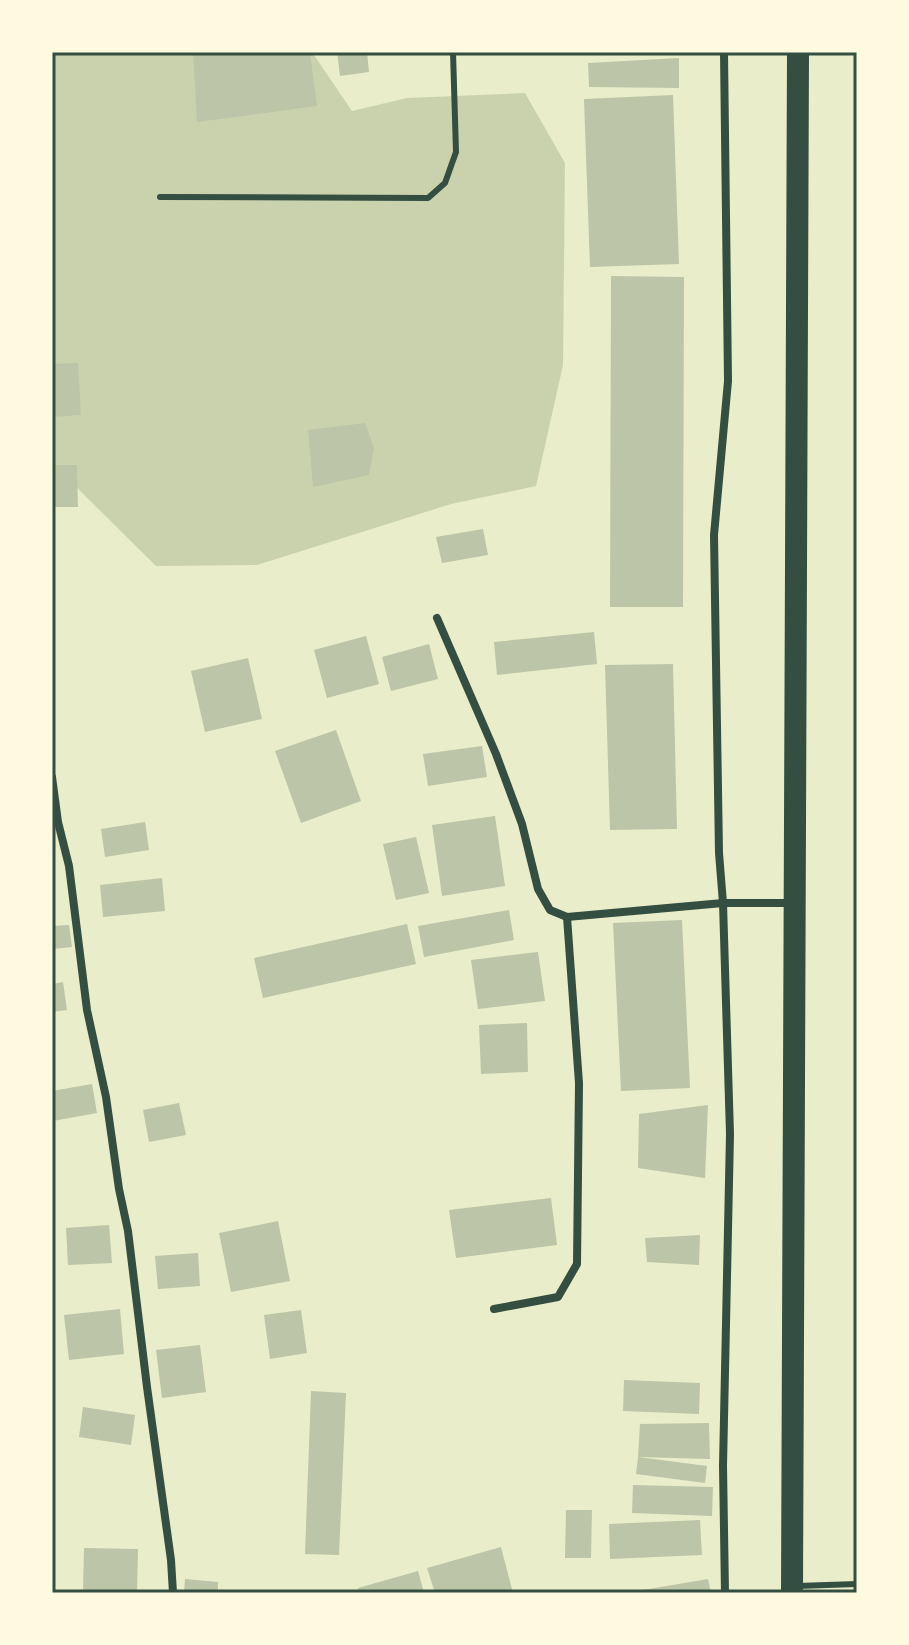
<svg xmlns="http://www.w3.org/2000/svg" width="909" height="1645" viewBox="0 0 909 1645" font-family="Ubuntu,sans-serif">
	<rect width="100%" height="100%" fill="#e9edc9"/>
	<!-- green -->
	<polygon fill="#cad2ad" points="52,52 312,52 352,111 407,98 525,93 565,163 563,365 536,486 451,504 257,565 156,566 52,463"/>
	<!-- building -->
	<g fill="#bcc5a7">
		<polygon points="193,52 310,52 317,106 197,122"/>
		<polygon points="337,52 367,52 369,72 340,76"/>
		<polygon points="679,58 679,88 589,87 588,63"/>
		<polygon points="673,95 679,264 590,267 584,99"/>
		<polygon points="611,276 684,277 683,607 610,607"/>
		<polygon points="78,363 81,415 52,417 52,364"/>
		<polygon points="365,423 374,448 369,475 313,487 308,430"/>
		<polygon points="52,465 77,465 78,507 52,507"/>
		<polygon points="483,529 488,555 442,563 436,537"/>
		<polygon points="594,632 597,664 497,675 494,642"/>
		<polygon points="366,636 379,684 327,698 314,650"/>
		<polygon points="429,644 438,679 391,691 382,657"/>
		<polygon points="248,658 262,719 205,732 191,671"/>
		<polygon points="673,664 677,829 610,830 605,665"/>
		<polygon points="336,730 361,801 301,823 275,751"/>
		<polygon points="482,746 487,777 428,786 423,754"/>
		<polygon points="495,816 505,886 442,896 432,825"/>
		<polygon points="145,822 149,850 105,857 101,829"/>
		<polygon points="416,837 429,893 396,900 383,844"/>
		<polygon points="162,878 165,911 103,917 100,885"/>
		<polygon points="509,910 514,940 424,957 418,926"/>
		<polygon points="682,920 690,1088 621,1091 613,923"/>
		<polygon points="407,924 416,964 263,998 254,958"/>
		<polygon points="69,925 72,947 52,949 52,926"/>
		<polygon points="538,952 545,1001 478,1009 471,960"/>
		<polygon points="63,982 67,1010 52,1012 52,984"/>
		<polygon points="527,1023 528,1072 481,1074 479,1025"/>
		<polygon points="92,1084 97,1113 53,1121 52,1091"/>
		<polygon points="179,1103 186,1135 149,1142 143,1110"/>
		<polygon points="708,1105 705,1178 638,1168 639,1114"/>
		<polygon points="551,1198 557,1245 456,1258 449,1210"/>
		<polygon points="278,1221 290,1281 231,1292 219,1233"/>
		<polygon points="109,1225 112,1263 68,1265 66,1228"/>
		<polygon points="700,1235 699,1265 647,1262 645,1238"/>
		<polygon points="198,1253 200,1286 158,1289 155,1256"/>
		<polygon points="120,1309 124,1354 69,1360 64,1315"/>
		<polygon points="301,1310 307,1353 270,1359 264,1315"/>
		<polygon points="200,1345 206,1392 162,1398 156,1350"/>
		<polygon points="624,1380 700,1383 699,1414 623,1411"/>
		<polygon points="311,1391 346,1393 339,1555 305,1554"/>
		<polygon points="83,1407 135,1415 131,1445 79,1437"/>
		<polygon points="709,1423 710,1459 638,1457 640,1424"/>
		<polygon points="638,1457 707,1466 705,1483 636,1474"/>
		<polygon points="633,1485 713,1487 712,1516 632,1513"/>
		<polygon points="566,1510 592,1510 591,1558 565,1558"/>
		<polygon points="700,1520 702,1555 610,1559 609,1524"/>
		<polygon points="501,1547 513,1593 435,1593 427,1568"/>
		<polygon points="84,1548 138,1549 137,1593 83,1593"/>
		<polygon points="418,1571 424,1593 359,1593 358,1588"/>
		<polygon points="185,1579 218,1582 218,1593 184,1593"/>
		<polygon points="708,1579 711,1593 643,1593 643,1590"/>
	</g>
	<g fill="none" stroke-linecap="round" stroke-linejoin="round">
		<!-- service -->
		<g stroke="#344e41" stroke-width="6">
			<polyline points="160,197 428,198 445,183 456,152 453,52"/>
			<polyline points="797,1586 857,1584"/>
		</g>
		<!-- minor -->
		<g stroke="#344e41" stroke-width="8">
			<polyline points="724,52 728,381 714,535 719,853 723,903 730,1134 723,1466 725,1593"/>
			<polyline points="437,618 496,754 522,824 538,889 550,910 567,917 723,903 793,903"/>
			<polyline points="52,777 58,822 69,866 87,1010 106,1097 119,1189 128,1231 147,1387 171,1560 173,1593"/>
			<polyline points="494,1309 558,1297 577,1264 579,1083 567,917"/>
		</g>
		<!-- trunk -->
		<polyline stroke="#344e41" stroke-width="22" points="792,1593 798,52"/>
	</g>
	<!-- border -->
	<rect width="909" height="1645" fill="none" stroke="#fefae0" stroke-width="108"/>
	<rect x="54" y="54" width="801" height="1537" fill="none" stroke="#344e41" stroke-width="3"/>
</svg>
